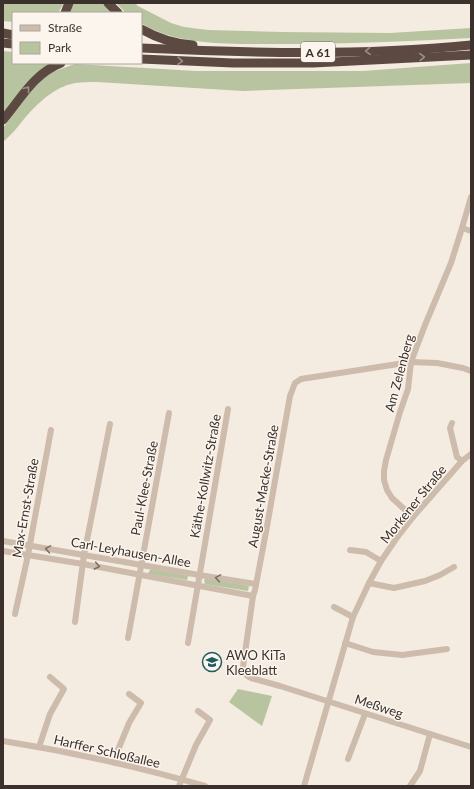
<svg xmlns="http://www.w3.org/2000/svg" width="474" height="789" viewBox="0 0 474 789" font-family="Lato,sans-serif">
	<rect width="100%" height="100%" fill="#f4ebe1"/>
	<!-- green -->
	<g fill="#b8c4a0">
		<polygon points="3,3 64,3 58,13 13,13 13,22 3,21"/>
		<polygon points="73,3 104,3 115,13 68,13"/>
		<path d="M116 3H135L138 6 171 23 184 27 208 30 282 32 390 33 471 28V38C418 41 366 43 313 44 294 44 275 44 256 44 219 44 172 43 141 23V13H126Z"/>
		<polygon points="3,51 13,52 13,63 53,63 3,114"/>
		<path d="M471 63V83L243 91 97 82C89 82 82 82 75 83 54 87 38 103 24 119 18 127 11 135 3 142V128L28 95 41 80 52 72 75 64 196 71H363Z"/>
		<polygon points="151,569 188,576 187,580 149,574 148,573"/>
		<polygon points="207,578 249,586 248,591 205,584 204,580"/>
		<polygon points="238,689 272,696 262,726 229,702"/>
	</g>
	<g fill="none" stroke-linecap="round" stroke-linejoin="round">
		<!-- minor -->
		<g stroke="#cdbbac" stroke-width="6">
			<polyline points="462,228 471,197"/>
			<path d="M471 371 463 368 437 363 411 362 301 379 295 383 290 396 266 532 255 590 253 596 243 667C244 673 246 676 251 678L280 686 471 747"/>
			<polyline points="452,423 450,428 457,457 462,461"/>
			<polyline points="413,517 392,498 387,490 384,480 384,471 386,460 400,412 408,389 411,362 425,325 451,263 462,228 471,231"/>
			<polyline points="3,541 199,575 256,584"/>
			<polyline points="350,550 366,552 381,561"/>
			<polyline points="3,551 83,564 253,596"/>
			<polyline points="369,583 394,588 425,581 440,575 454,567"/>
			<polyline points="334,607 353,617"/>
			<polyline points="15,614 28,555 51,430"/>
			<polyline points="75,622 84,555 110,424"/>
			<polyline points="128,638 169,413"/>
			<polyline points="188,643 228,409"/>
			<polyline points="345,643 373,652 402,655 447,649"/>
			<path d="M3 741C72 752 139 767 205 786"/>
			<polyline points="39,747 50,714 64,689 50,677"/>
			<polyline points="348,759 365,714"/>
			<polyline points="115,763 118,750 129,723 141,703 129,694"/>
			<polyline points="179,786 196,745 210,720 198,711"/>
			<polyline points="304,786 353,617 369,583 381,561 396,539 413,517 462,461 471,454"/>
			<polyline points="410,786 420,771 430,734"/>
		</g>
		<!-- highway -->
		<g stroke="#5c4a42" stroke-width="9">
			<polyline points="108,3 118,13"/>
			<polyline points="65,13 69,3"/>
			<path d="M141 29C157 38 175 44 193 45"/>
			<polyline points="3,33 13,35"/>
			<polyline points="3,43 13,44"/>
			<path d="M141 48C251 53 361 56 471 45"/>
			<polyline points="141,59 233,63 313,63 471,55"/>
			<path d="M3 120C21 99 33 74 61 63"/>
		</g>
	</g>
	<!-- one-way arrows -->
	<defs><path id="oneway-chevron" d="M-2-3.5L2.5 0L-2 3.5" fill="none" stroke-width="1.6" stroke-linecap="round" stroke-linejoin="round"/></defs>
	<g stroke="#9c8e87">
		<use href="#oneway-chevron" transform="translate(368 51) rotate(178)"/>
		<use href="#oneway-chevron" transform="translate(422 57) rotate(-3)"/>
		<use href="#oneway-chevron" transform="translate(180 61) rotate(2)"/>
		<use href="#oneway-chevron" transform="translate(27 89) rotate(-52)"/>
	</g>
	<g stroke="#7d6f65">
		<use href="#oneway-chevron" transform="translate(48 549) rotate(-170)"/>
		<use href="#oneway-chevron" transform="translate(97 566) rotate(11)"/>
		<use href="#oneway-chevron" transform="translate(218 578) rotate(-171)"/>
	</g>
	<!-- icons -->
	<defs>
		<symbol id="school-ring" viewBox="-11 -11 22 22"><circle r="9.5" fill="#fbf5ee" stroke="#1f5a5e" stroke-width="1.5"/><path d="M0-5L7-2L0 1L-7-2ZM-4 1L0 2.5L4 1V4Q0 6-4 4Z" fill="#1f5a5e"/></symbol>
	</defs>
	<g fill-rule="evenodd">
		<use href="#school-ring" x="201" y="651" width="22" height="22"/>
	</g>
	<g text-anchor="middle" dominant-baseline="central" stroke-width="3" stroke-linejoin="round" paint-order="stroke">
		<!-- shield labels -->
		<rect fill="#fbf5ee" stroke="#756b66" stroke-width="1" x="301" y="42" width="34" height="20" rx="3"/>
		<g font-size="12" font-weight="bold" fill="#3b302b">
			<text x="318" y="52">A 61</text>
		</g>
		<!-- street labels -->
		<g font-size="13" fill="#3b302b" stroke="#fbf5ee">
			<text transform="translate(399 373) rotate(-75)">Am Zelenberg</text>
			<text transform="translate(205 476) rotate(-80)">Käthe-Kollwitz-Straße</text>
			<text transform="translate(263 486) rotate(-80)">August-Macke-Straße</text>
			<text transform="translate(144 488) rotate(-79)">Paul-Klee-Straße</text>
			<text transform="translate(413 504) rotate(-51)">Morkener Straße</text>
			<text transform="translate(25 508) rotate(-80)">Max-Ernst-Straße</text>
			<text transform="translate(131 552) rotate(10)">Carl-Leyhausen-Allee</text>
			<text transform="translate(379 706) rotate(18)">Meßweg</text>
			<text transform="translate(107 751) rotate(13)">Harffer Schloßallee</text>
		</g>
		<!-- poi labels -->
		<g font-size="13" fill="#3b302b" stroke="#fbf5ee" text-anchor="start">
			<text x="226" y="655">AWO KiTa<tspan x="226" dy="15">Kleeblatt</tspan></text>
		</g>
	</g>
	<!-- border -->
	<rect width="474" height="789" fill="none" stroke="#3b302b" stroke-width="8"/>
	<!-- legend -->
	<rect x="12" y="12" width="130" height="52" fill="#fbf5ee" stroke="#aea6a0"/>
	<rect x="20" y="25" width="20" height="6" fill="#cdbbac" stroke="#aea6a0"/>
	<text x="48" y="32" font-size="12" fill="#3b302b">Straße</text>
	<rect x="20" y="42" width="20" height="12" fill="#b8c4a0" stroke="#aea6a0"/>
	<text x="48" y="52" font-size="12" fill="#3b302b">Park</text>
</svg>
